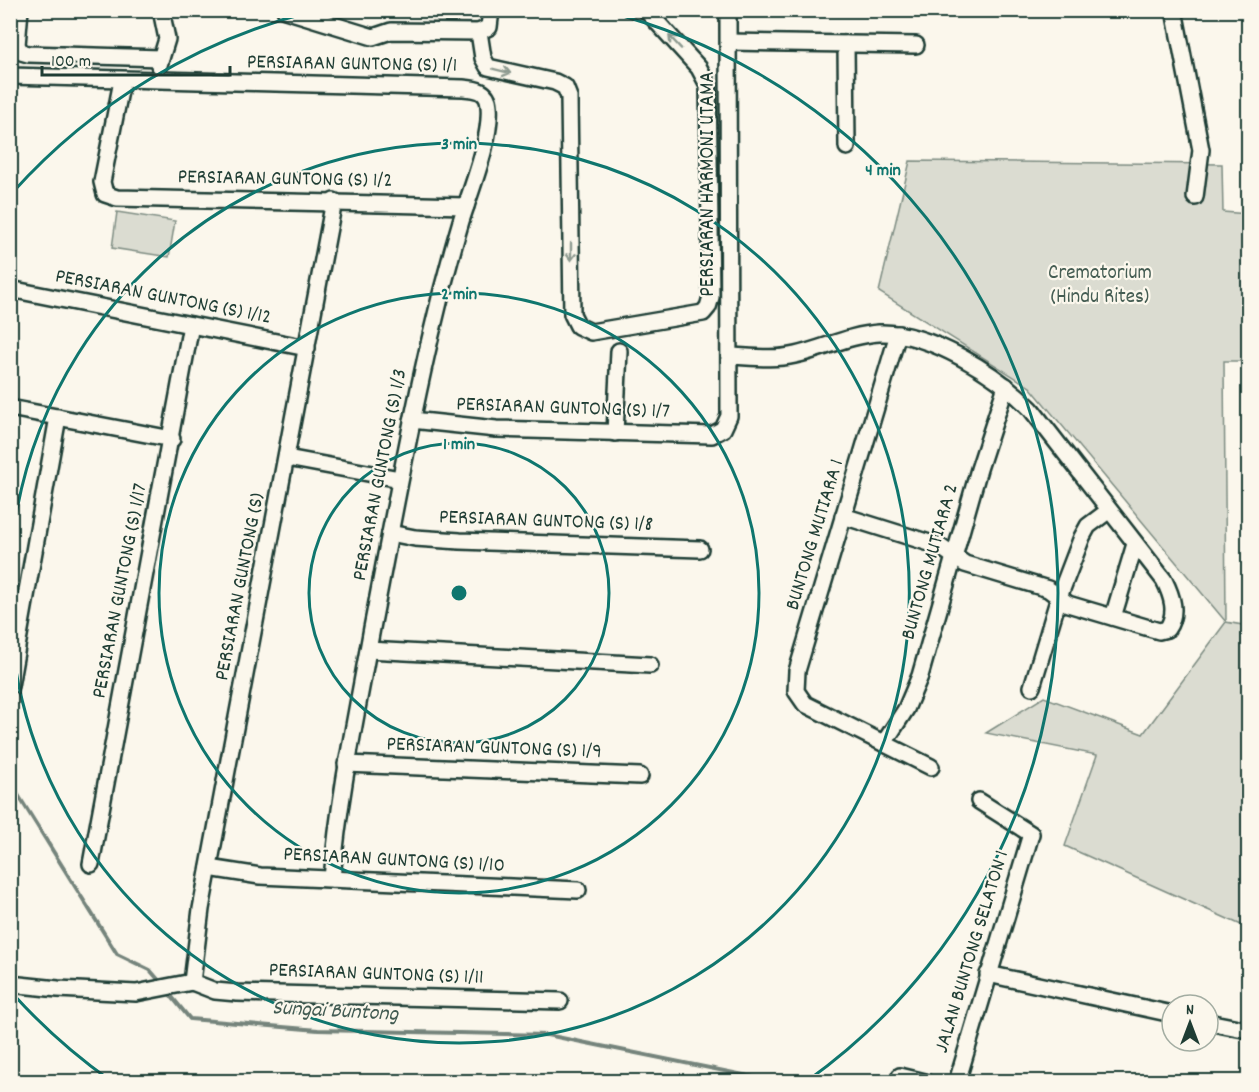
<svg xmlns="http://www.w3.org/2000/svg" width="1259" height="1092" viewBox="0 0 1259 1092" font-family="Dekko,sans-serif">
	<rect width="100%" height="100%" fill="#fbf7ec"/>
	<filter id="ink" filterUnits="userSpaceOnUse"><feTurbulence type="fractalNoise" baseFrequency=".0167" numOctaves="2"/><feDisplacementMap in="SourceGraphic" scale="12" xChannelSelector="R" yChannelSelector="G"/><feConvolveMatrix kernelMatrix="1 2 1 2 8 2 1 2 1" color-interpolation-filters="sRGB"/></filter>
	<g filter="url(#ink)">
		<!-- green -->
		<g fill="#dbdcd1" stroke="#7d8c82" stroke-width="1.5">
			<polygon points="910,161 1222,164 1223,212 1248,214 1248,361 1224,361 1226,622 1248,626 1248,928 1065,846 1097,755 986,733 1044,697 1143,734 1226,622 1030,387 879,292"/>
			<polygon points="117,212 175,221 169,257 112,248"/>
		</g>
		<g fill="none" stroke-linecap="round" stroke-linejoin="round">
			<!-- stream -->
			<g stroke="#74847b" stroke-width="4">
				<polyline points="10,782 117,954 150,970 162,984"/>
				<polyline points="168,992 190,1019 318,1030 547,1035 778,1082"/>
			</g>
			<defs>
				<g id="minor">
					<polyline points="20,10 17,45 21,52 28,54 161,58"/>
					<polyline points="285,10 373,37 391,31 479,32"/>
					<polyline points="491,10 489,27 479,32 483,58 488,67 555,82 565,87 569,97 572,314 578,326 591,332 703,313 708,307 711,297 708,85 699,68 646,10"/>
					<polyline points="1174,10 1201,150 1195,197"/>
					<polyline points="729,42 916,45"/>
					<polyline points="846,44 847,147"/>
					<polyline points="159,65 167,39 161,10"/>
					<path d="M10 76 463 88C476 89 488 90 489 106 492 138 471 189 461 221 450 258 440 296 431 335 408 432 391 530 372 628 357 712 339 795 332 879"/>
					<polyline points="122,81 102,182 105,194 117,198 466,206"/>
					<polyline points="10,289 307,348"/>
					<polyline points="898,334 797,671 796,691 805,704 931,767"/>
					<path d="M731 356C752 357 774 360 795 355 823 349 849 335 879 333 929 331 997 374 1031 409L1164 580C1172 596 1178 613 1167 629L1159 631 1068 604 1048 589 965 564 939 546 843 516"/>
					<polyline points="10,408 172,439"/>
					<polyline points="412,420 496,429 712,435 723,429 729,416 728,10"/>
					<polyline points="615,433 619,351"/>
					<polyline points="287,458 400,479"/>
					<polyline points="390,533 415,538 460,541 700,549"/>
					<polyline points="1113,617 1135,544"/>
					<polyline points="368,650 650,665"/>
					<polyline points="10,686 58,417"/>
					<polyline points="1032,687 1059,597 1082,537 1088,526 1108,511"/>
					<polyline points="884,743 906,709 920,676 979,469 1006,386"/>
					<polyline points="346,764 640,776"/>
					<polyline points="91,864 191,325"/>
					<polyline points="209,868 260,876 578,890"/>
					<polyline points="988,974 1172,1014"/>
					<polyline points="192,982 201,909 334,201"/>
					<polyline points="192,982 215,991 237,993 560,1001"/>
					<polyline points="10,984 58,989 136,993 192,982"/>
					<polyline points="1208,1022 1248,1030"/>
					<polyline points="900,1076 925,1082"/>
					<polyline points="957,1082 1031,834 979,801"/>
				</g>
			</defs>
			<!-- minor casing -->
			<use href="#minor" stroke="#1f3d34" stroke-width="20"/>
			<!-- minor -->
			<use href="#minor" stroke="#fbf7ec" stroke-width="15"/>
		</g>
		<!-- one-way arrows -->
		<defs><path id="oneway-shaft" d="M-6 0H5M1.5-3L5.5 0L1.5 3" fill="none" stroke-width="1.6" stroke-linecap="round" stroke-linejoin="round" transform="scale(1.5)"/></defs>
		<g stroke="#8d9a90">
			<use href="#oneway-shaft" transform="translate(675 42) rotate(-133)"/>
			<use href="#oneway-shaft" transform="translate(502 71) rotate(14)"/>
			<use href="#oneway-shaft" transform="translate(571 252) rotate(90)"/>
		</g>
	</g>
	<!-- distance rings -->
	<g fill="none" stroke="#0f766e" stroke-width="3">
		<circle cx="459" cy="593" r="150"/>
		<circle cx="459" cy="593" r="300"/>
		<path d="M11 554A450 450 0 1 1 11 632"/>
		<path d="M111 1081A600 600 0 0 1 13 994M13 192A600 600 0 0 1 314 11M604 11A600 600 0 0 1 807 1081"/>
	</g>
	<g text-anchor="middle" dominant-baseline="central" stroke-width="4.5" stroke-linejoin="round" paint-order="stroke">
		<!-- street labels -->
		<g font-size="21" fill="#1f3d34" stroke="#fbf7ec">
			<text transform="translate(352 65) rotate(1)">PERSIARAN GUNTONG (S) 1/1</text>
			<text transform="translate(285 180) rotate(1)">PERSIARAN GUNTONG (S) 1/2</text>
			<text transform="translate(709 184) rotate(-90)">PERSIARAN HARMONI UTAMA</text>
			<text transform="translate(163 298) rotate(11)">PERSIARAN GUNTONG (S) 1/12</text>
			<text transform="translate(563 409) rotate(2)">PERSIARAN GUNTONG (S) 1/7</text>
			<text transform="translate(381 475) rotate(-79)">PERSIARAN GUNTONG (S) 1/3</text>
			<text transform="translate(546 522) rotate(2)">PERSIARAN GUNTONG (S) 1/8</text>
			<text transform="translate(816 535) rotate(-73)">BUNTONG MUTIARA 1</text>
			<text transform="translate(931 562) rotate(-74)">BUNTONG MUTIARA 2</text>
			<text transform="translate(241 587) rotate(-79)">PERSIARAN GUNTONG (S)</text>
			<text transform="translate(121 591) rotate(-79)">PERSIARAN GUNTONG (S) 1/17</text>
			<text transform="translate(494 749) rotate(2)">PERSIARAN GUNTONG (S) 1/9</text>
			<text transform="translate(394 861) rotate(3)">PERSIARAN GUNTONG (S) 1/10</text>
			<text transform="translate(973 952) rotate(-73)">JALAN BUNTONG SELATON 1</text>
			<text transform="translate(376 975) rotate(2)">PERSIARAN GUNTONG (S) 1/11</text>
		</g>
		<!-- park labels -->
		<g font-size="21" fill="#455d53" stroke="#fbf7ec">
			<text x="1100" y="274">Crematorium<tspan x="1100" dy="24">(Hindu Rites)</tspan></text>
		</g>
		<!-- water labels -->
		<g font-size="22" font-style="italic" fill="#425b52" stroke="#fbf7ec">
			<text transform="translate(335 1012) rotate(3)">Sungai Buntong</text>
		</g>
	</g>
	<circle cx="459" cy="593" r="9" fill="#0f766e" stroke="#fbf7ec" stroke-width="3"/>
	<g font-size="18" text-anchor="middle" font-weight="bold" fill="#0f766e" stroke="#fbf7ec" stroke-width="4.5" stroke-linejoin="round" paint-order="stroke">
		<text x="459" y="149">3 min</text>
		<text x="883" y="175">4 min</text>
		<text x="459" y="299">2 min</text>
		<text x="459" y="449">1 min</text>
	</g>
	<!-- margin -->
	<rect width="1259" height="1092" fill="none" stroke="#fbf7ec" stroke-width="36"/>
	<rect x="18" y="18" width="1223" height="1056" fill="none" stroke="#1f3d34" stroke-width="2" filter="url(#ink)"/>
	<!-- north arrow -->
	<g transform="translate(1190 1023)"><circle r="28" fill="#fbf7ec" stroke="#a3ada2" stroke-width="1.5"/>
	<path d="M0-4.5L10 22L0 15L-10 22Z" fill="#1f3d34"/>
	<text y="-9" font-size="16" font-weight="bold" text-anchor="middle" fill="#1f3d34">N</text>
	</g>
	<!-- scale -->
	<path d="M42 66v9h188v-9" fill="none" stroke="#1f3d34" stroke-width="3"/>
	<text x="51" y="66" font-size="18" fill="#1f3d34" stroke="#fbf7ec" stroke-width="4.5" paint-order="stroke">100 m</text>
</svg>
